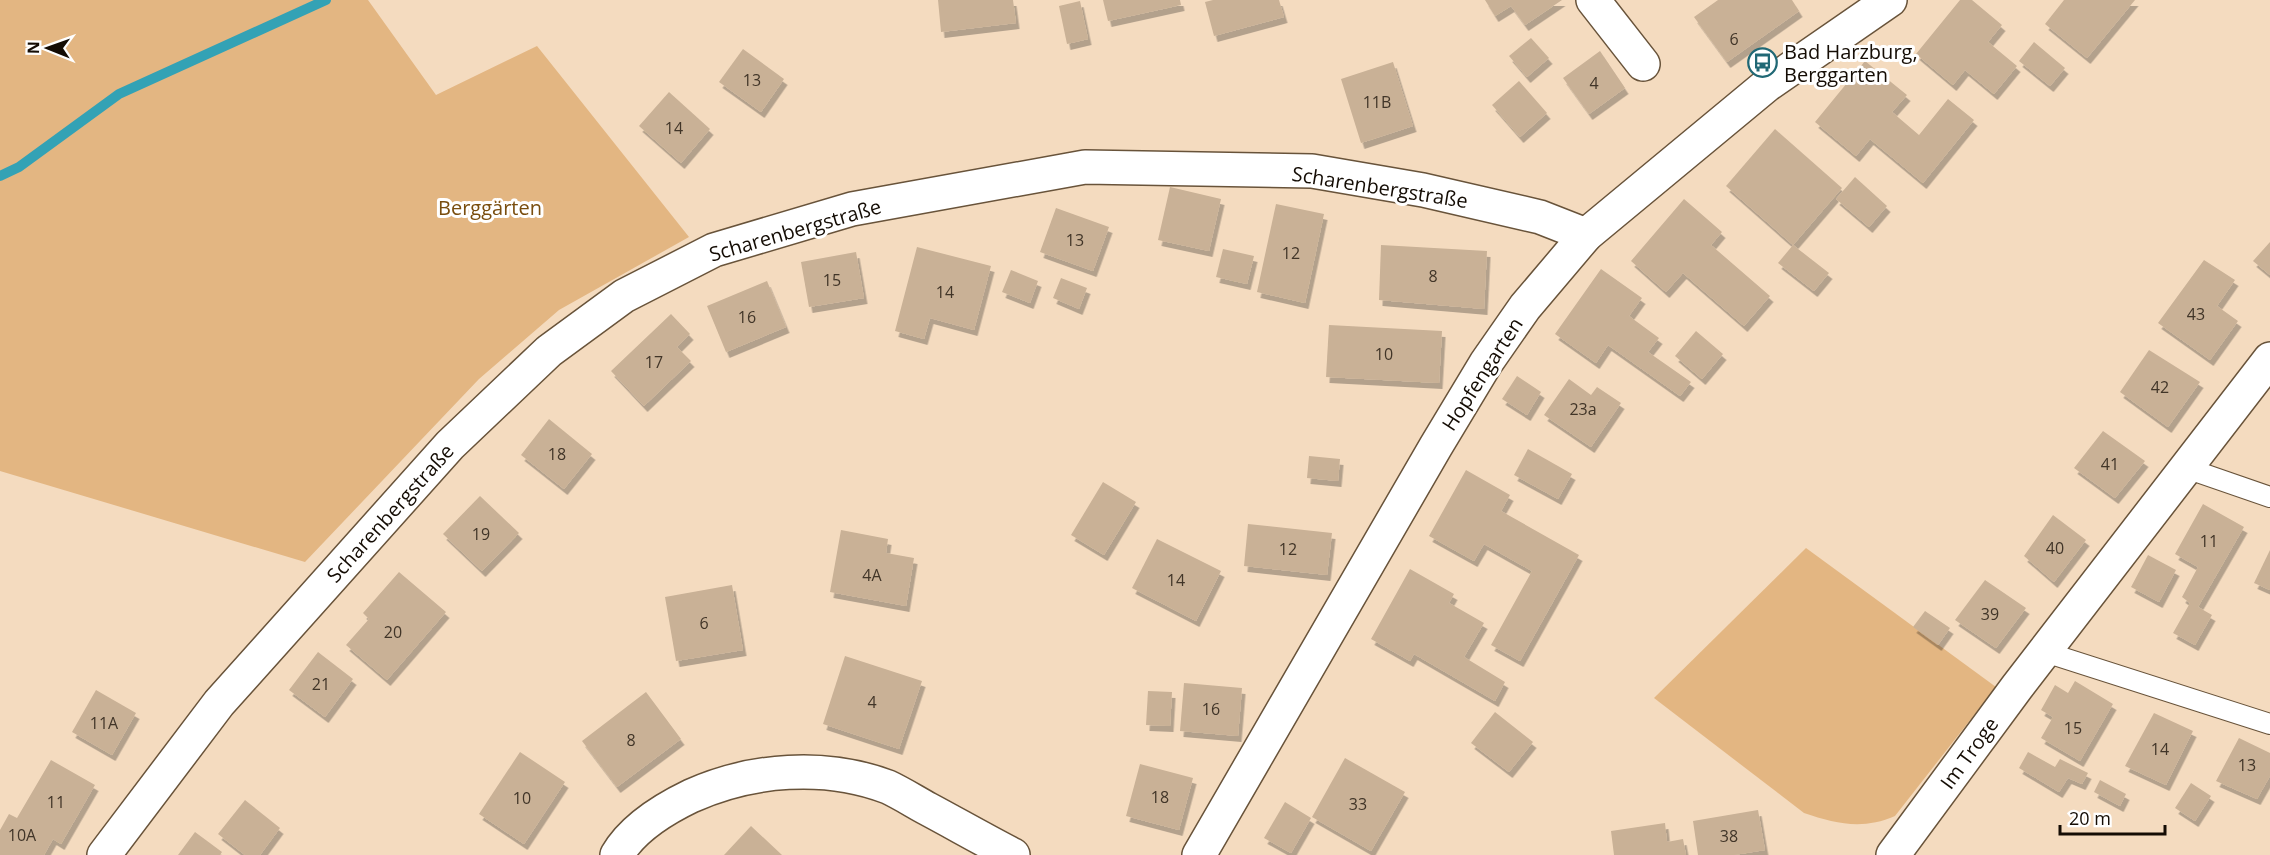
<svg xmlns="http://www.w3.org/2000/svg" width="2270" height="855" viewBox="0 0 2270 855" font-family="'Open Sans',sans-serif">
	<defs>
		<filter id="shadow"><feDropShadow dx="3.5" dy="6" stdDeviation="0" flood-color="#0004"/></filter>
	</defs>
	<rect width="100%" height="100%" fill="#f4dbbf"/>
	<!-- green -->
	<g fill="#e3b682">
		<polygon points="0,0 368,0 436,95 537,46 689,237 559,310 479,379 305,562 0,471"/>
		<path d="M1806 548 1996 687 1895 816C1863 830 1836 824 1804 813L1654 698Z"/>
	</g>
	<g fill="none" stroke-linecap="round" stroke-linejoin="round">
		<!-- stream -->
		<polyline stroke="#33a2b5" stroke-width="10" points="0,176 19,167 119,94 326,0"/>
	</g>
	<!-- building -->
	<g fill="#c9b196" filter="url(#shadow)">
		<polygon points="938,0 1013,0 1016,23 941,32"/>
		<polygon points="1103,0 1180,0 1181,5 1108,21"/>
		<polygon points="1213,0 1279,0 1284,17 1214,36 1205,2"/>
		<polygon points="1485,0 1562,0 1525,25 1511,6 1495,16"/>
		<polygon points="1718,0 1792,0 1799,11 1727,62 1694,17"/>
		<polygon points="1960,0 1972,0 2002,25 1988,42 2017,66 1994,94 1965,70 1953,85 1916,54"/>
		<polygon points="2064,0 2135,0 2087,58 2045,24"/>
		<polygon points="1080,1 1088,39 1067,44 1059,6"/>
		<polygon points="1531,38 1549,58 1527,77 1509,56"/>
		<polygon points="2034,42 2065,68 2050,86 2019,61"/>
		<polygon points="743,49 784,79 761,112 719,82"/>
		<polygon points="1600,51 1625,88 1589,114 1563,78"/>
		<polygon points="1865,61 1907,95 1892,112 1919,135 1948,99 1974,120 1923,183 1870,139 1856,156 1815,122"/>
		<polygon points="1393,62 1413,126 1361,143 1341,79"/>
		<polygon points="1519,81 1547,113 1520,137 1492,105"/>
		<polygon points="669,92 710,129 681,163 639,126"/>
		<polygon points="1775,129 1842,188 1793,245 1726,186"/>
		<polygon points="1855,177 1887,206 1869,227 1836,199"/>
		<polygon points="1170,187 1221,199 1209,251 1158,240"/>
		<polygon points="1684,199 1722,232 1711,245 1770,296 1744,326 1683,273 1666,292 1631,261"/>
		<polygon points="1276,204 1324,214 1305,303 1257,292"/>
		<polygon points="1056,208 1109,227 1093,271 1040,252"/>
		<polygon points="2270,242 2270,275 2253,261"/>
		<polygon points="1381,245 1487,251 1484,309 1379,300"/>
		<polygon points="1793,245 1829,273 1814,291 1778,263"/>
		<polygon points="917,247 991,266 974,330 930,318 924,339 895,331"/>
		<polygon points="1223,249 1254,256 1247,284 1216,277"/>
		<polygon points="856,252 864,298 809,307 801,262"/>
		<polygon points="2204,260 2235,280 2217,306 2238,321 2210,360 2158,323"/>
		<polygon points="1601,269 1642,298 1629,316 1659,338 1648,352 1691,382 1680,396 1608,345 1596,363 1555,334"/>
		<polygon points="1011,270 1038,281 1030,303 1002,292"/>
		<polygon points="1061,278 1087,288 1079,309 1053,298"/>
		<polygon points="767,281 786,327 726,352 707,306"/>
		<polygon points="671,314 690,334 677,347 691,361 644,406 611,371"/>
		<polygon points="1329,325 1442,331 1439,383 1326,377"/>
		<polygon points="1696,331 1723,354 1702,379 1675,356"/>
		<polygon points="2149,350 2200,382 2168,427 2120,392"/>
		<polygon points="1517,376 1541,392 1527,415 1502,399"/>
		<polygon points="1569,379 1591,395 1597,387 1621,403 1591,447 1544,415"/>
		<polygon points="549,419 592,454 564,489 521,455"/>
		<polygon points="2103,431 2145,461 2115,498 2074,468"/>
		<polygon points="1528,449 1572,474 1558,499 1514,475"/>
		<polygon points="1309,456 1340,459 1338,481 1307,478"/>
		<polygon points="1466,470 1510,495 1501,511 1579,555 1520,661 1491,645 1532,571 1484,544 1474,561 1429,536"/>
		<polygon points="1103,482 1136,502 1104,555 1071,535"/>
		<polygon points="480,496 519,533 482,571 443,534"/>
		<polygon points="2203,504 2244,527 2198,607 2212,615 2195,645 2173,633 2190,603 2182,597 2198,567 2175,554"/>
		<polygon points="2053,515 2086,540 2054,582 2024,556"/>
		<polygon points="1248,524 1332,533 1327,575 1244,566"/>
		<polygon points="841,530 888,539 886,553 914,558 906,606 830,592"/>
		<polygon points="1157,539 1221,571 1196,621 1132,588"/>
		<polygon points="2270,550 2270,590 2254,583"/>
		<polygon points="2148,555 2176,570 2159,602 2131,587"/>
		<polygon points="1410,569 1454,594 1449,603 1484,623 1464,657 1505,682 1495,701 1414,654 1410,661 1371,639"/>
		<polygon points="399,572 446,612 387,680 346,645 369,619 363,613"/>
		<polygon points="1985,580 2026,608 1996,648 1955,620"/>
		<polygon points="732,585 743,650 676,661 665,597"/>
		<polygon points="1925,611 1950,628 1938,645 1913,627"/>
		<polygon points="318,652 353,679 325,717 289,690"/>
		<polygon points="845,656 922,681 899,749 823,724"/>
		<polygon points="2075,681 2113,704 2080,761 2041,738 2053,717 2041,710 2055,685 2068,693"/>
		<polygon points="1184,683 1242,688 1238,736 1180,731"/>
		<polygon points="96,690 136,713 112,755 72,732"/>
		<polygon points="1148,691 1172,692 1170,726 1146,725"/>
		<polygon points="646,692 681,739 617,787 582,741"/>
		<polygon points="1495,712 1533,742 1509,772 1471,743"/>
		<polygon points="2154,713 2193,731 2166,785 2125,766"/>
		<polygon points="2239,738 2270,753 2270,776 2257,799 2216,781"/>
		<polygon points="520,752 565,782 524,844 479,814"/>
		<polygon points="2028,752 2055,767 2060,759 2088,773 2082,784 2068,778 2059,792 2019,768"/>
		<polygon points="1345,758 1405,792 1371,851 1312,817"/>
		<polygon points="51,760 95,785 61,844 53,839 44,855 0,855 0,830 9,814 17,818"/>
		<polygon points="1140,764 1193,778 1179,830 1126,816"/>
		<polygon points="2100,780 2126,794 2120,806 2094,792"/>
		<polygon points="2191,783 2211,796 2195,821 2175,808"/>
		<polygon points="245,800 280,828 260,855 245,855 218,834"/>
		<polygon points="1285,802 1311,818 1291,853 1264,838"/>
		<polygon points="1758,810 1765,850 1734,855 1698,855 1693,821"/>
		<polygon points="1665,823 1667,842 1683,839 1686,855 1614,855 1611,831"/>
		<polygon points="751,826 782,855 724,855"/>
		<polygon points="195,832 222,852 220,855 178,855"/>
	</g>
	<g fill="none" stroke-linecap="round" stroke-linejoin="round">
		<defs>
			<g id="lane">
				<polyline points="2186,468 2270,497"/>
				<polyline points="2045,652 2270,724"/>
			</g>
			<g id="street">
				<polyline points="1593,0 1643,64"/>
				<polyline points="104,855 219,703 450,445 549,351 624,296 714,250 852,209 1085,167 1312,171 1423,190 1540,217 1586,235"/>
				<path d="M617 855C632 829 664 809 691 796 751 769 825 763 888 787 901 793 915 802 928 809 956 824 984 840 1013 855"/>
				<polyline points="1199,855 1436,446 1486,363 1525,307 1586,235 1767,85 1890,0"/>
				<polyline points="1893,855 2017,687 2270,359"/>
			</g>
		</defs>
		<!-- lane casing -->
		<use href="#lane" stroke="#68533a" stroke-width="22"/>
		<!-- street casing -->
		<use href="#street" stroke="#68533a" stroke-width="36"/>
		<!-- lane -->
		<use href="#lane" stroke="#fff" stroke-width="20"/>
		<!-- street -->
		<use href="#street" stroke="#fff" stroke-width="33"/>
	</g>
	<!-- icons -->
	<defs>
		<symbol id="bus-ring" viewBox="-11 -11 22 22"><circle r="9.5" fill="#fff" stroke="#206875" stroke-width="1.5"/><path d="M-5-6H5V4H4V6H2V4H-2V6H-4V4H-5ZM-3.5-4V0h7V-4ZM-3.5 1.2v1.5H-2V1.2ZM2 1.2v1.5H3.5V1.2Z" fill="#206875"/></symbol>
	</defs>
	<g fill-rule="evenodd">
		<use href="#bus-ring" x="1746" y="46" width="33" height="33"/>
	</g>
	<g text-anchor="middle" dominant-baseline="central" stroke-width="6" stroke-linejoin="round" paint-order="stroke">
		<!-- number labels -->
		<g font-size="16" fill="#413528">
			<text x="1734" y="39">6</text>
			<text x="752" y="80">13</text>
			<text x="1594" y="83">4</text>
			<text x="1377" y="102">11B</text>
			<text x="674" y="128">14</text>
			<text x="1075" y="240">13</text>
			<text x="1291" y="253">12</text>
			<text x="1433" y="276">8</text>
			<text x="832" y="280">15</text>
			<text x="945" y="292">14</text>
			<text x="2196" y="314">43</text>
			<text x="747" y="317">16</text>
			<text x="1384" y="354">10</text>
			<text x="654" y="362">17</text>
			<text x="2160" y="387">42</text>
			<text x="1583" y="409">23a</text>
			<text x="557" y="454">18</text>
			<text x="2110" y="464">41</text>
			<text x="481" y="534">19</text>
			<text x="2209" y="541">11</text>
			<text x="2055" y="548">40</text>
			<text x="1288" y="549">12</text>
			<text x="872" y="575">4A</text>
			<text x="1176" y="580">14</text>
			<text x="1990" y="614">39</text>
			<text x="704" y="623">6</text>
			<text x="393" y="632">20</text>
			<text x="321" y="684">21</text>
			<text x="872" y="702">4</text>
			<text x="1211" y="709">16</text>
			<text x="104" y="723">11A</text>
			<text x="2073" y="728">15</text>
			<text x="631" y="740">8</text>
			<text x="2160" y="749">14</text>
			<text x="2247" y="765">13</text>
			<text x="1160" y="797">18</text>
			<text x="522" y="798">10</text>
			<text x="56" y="802">11</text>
			<text x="1358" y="804">33</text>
			<text x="22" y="835">10A</text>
			<text x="1729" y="836">38</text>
		</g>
		<!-- poi labels -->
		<g font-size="20" fill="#140c04" stroke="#fff" text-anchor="start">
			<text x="1784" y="51">Bad Harzburg,<tspan x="1784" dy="23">Berggarten</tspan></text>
		</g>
		<!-- street labels -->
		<g font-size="20" fill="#140c04" stroke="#fff">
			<text transform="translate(1380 187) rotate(9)">Scharenbergstraße</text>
			<text transform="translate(795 230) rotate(-16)">Scharenbergstraße</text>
			<text transform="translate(1482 374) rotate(-57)">Hopfengarten</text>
			<text transform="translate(390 513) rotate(-48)">Scharenbergstraße</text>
			<text transform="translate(1969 753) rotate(-54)">Im Troge</text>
		</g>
		<!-- park labels -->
		<g font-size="20" fill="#794d0e" stroke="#fff">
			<text x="490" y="207">Berggärten</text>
		</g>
	</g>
	<!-- north arrow -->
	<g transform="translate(48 48) rotate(271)" stroke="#ffffff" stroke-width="4.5" paint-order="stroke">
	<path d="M0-4.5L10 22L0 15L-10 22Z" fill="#140c04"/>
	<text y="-9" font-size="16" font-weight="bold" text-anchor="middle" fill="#140c04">N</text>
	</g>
	<!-- scale -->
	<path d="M2060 825v9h105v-9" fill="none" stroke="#140c04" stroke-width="3"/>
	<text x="2069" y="825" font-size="18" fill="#140c04" stroke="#ffffff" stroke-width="4.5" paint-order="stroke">20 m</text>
</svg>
